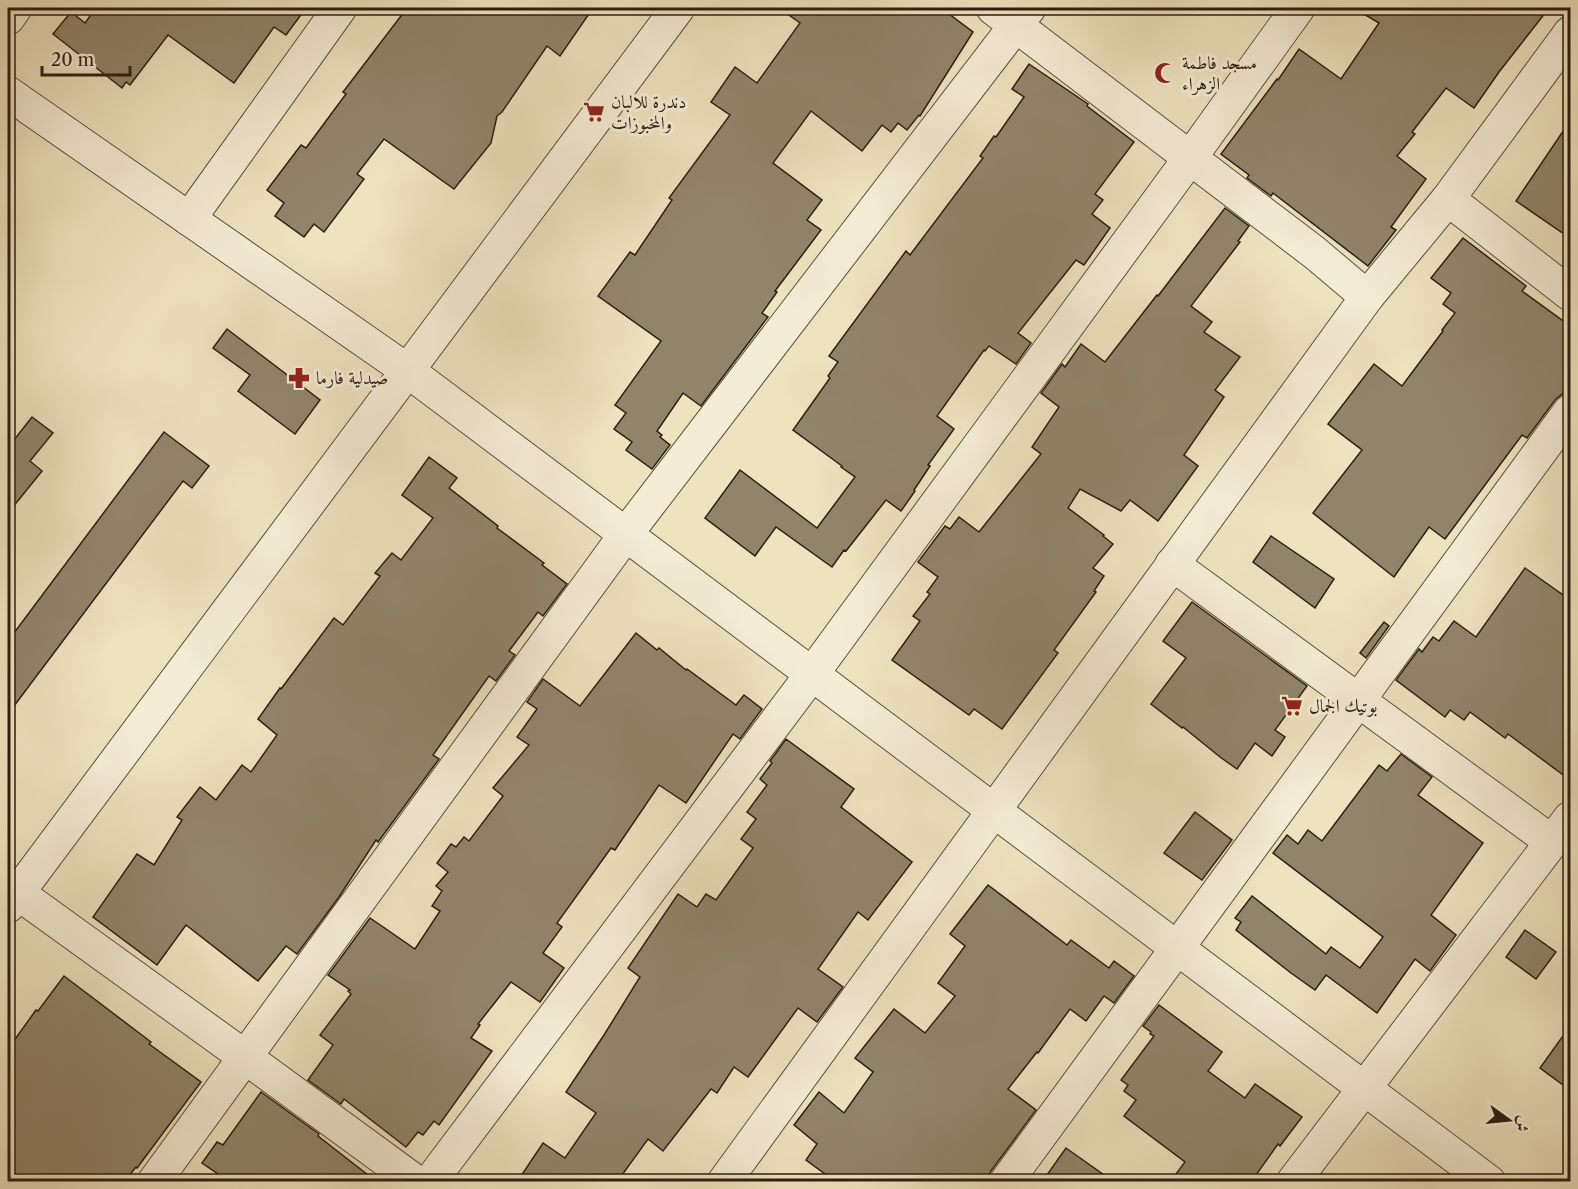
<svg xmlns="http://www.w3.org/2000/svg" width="1578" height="1189" viewBox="0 0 1578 1189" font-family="'Libre Caslon Text',Amiri,serif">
	<rect width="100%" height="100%" fill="#eee2bf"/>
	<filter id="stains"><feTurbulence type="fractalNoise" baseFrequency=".00333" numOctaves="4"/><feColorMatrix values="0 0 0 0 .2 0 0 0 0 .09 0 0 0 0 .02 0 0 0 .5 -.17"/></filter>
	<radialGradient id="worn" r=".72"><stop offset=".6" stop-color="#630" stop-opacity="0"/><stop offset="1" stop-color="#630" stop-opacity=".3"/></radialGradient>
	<!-- building -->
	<g fill="#91846b" stroke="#2c1e11" stroke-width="1.5">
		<polygon points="96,8 306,8 286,35 274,27 234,83 168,35 130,85 126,82 122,88 53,34 71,12 85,23"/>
		<polygon points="407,8 593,8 560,56 547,46 502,112 497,116 491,143 454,189 384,139 357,174 364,179 324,232 314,224 304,237 275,216 284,203 267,190 301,145 306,148 346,94 343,92"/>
		<polygon points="779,8 941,8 973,32 920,116 919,115 907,130 898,123 891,132 882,125 862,151 811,111 773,163 822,200 807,220 821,230 775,291 777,292 762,313 768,317 701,406 683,393 657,431 662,435 660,437 670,445 652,469 626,450 632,442 614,429 626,413 615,405 661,341 598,296 630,252 635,255 672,200 669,198 730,115 711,102 735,67 757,83 800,23"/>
		<polygon points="1354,8 1549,8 1499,72 1474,108 1446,88 1412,132 1415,134 1397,156 1426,179 1391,227 1396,230 1368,266 1273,193 1271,196 1247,178 1249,175 1221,154 1277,79 1278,80 1299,49 1341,79 1379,23"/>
		<polygon points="1029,64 1088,104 1087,106 1134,142 1095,194 1103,200 1092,214 1110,228 1084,265 1076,260 1018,333 1031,343 1016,364 989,346 985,351 984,350 937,416 954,429 928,465 930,466 914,490 915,491 901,511 886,500 846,551 844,550 832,567 776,527 755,556 705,518 740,470 817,528 855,477 841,467 842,466 793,430 830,378 828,376 838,362 829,356 906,251 910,255 983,158 980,156 994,136 996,137 1024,97 1012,89"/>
		<polygon points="1570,121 1570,238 1516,201"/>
		<polygon points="1225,208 1249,226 1238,241 1240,242 1191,306 1212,322 1204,332 1240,357 1215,390 1224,397 1184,455 1198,466 1158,521 1130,500 1121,511 1080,489 1068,508 1104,535 1103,536 1113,544 1093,568 1104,576 1094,591 1096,592 1054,650 1058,653 1002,729 974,709 969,715 892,660 920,621 913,616 930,594 927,592 938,577 918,562 945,526 950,529 959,517 979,532 1041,454 1032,447 1059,407 1041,393 1062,364 1065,367 1081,344 1105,362 1157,295 1158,296"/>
		<polygon points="1463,238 1526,286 1522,291 1570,326 1570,393 1562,394 1555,400 1527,438 1522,435 1445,539 1429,527 1394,577 1313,513 1362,450 1328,424 1374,364 1402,386 1443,331 1442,330 1455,313 1443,304 1451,293 1431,278"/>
		<polygon points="227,329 320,400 295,434 238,391 250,375 213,348"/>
		<polygon points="32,417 53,433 30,461 42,471 8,513 8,443 10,445"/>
		<polygon points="164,432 209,466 192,488 183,481 8,714 8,641"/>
		<polygon points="429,457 457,478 449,488 498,526 497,528 544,563 542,565 567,584 543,616 538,612 509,651 515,655 496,681 489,676 433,755 439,759 378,842 376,840 339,897 297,954 286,946 258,981 186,925 157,965 93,917 137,854 154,865 182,820 177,817 200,787 216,800 242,765 251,772 277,735 258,719 280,688 281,689 334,618 343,625 380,576 375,573 392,553 401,560 433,518 402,495"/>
		<polygon points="1271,536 1334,579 1315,608 1253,562"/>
		<polygon points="1525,568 1570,600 1570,780 1508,734 1505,738 1470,712 1464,720 1450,710 1445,717 1396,680 1419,649 1422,652 1433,637 1439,641 1454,621 1476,637"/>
		<polygon points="1192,602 1307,686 1275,730 1285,737 1272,756 1255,743 1237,769 1220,757 1183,727 1182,728 1151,704 1186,658 1163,641"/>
		<polygon points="1384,622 1389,626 1366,658 1360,653"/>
		<polygon points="636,633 657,650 659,648 686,670 687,669 736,705 744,695 762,709 740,739 733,734 686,803 659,785 615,850 611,848 557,923 562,927 543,953 564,968 540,1002 511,982 478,1024 480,1025 471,1038 492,1051 439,1125 434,1121 423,1135 418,1132 406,1147 344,1099 341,1104 308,1080 333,1045 320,1035 351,994 348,991 350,990 328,975 370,918 415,949 440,911 432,906 442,891 436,886 448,872 437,863 451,844 456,847 464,837 469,841 503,796 493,788 529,745 517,737 537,709 527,702 543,679 580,706"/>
		<polygon points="786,739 854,789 841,807 912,862 868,920 858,912 818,969 843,987 817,1022 798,1008 748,1077 734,1067 717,1093 711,1089 663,1151 648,1139 617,1182 517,1182 543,1143 565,1158 596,1113 566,1092 604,1035 640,977 628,968 678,894 697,907 706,894 716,900 753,848 741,839 756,819 747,812 767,785 760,779 772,763 770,761"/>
		<polygon points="1401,754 1432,777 1418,795 1483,843 1431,915 1456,935 1430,971 1415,959 1377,1013 1326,975 1315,990 1291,973 1236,930 1241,922 1235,918 1252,896 1326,954 1331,947 1360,968 1383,937 1273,853 1287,835 1298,844 1308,830 1322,841 1379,765 1387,771"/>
		<polygon points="1195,812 1232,840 1202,880 1164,853"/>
		<polygon points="988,885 1067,945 1071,940 1109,968 1114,961 1134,976 1114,1003 1104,996 1086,1021 1070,1009 1038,1053 1037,1052 1008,1089 1036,1110 991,1171 986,1182 836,1182 806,1160 817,1144 794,1125 819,1092 844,1113 873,1072 855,1058 894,1009 925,1033 955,996 938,983 965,946 950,934"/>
		<polygon points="1525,930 1556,952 1536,979 1506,957"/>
		<polygon points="64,976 151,1042 149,1044 201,1082 137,1168 136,1167 124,1182 8,1182 8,1049 36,1010 38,1011"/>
		<polygon points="1159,1005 1222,1052 1208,1071 1245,1098 1255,1084 1302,1117 1280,1146 1278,1144 1251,1182 1170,1182 1185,1162 1124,1116 1136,1100 1124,1091 1128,1085 1121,1080 1154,1036 1150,1034 1151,1032 1143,1026"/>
		<polygon points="1570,1026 1570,1090 1540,1068"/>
		<polygon points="261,1092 319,1134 318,1136 377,1182 230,1182 202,1163 217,1142 223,1145"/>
		<polygon points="1066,1148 1114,1182 1042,1182"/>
	</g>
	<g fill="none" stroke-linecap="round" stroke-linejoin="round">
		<defs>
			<g id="minor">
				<polyline points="993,8 1315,253 1367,297"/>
				<polyline points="8,18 15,8"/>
				<polyline points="8,93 408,371 1489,1182"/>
				<polyline points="1448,199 1570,294"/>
				<polyline points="189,219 340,8"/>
				<polyline points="1172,564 1552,842"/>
				<polyline points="8,886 245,1057 416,1182"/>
				<polyline points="154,1182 626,534 1029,8"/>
				<polyline points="430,1182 812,674 1190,158 1298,8"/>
				<polyline points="724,1182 1367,297 1448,199 1570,33"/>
				<polyline points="1006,1182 1570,411"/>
				<polyline points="1293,1182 1570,818"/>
			</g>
			<polyline id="tertiary" points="8,906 678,8"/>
		</defs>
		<!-- minor casing -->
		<use href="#minor" stroke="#5c4f3c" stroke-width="35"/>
		<!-- tertiary casing -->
		<use href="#tertiary" stroke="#5c4f3c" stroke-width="35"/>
		<!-- minor -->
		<use href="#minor" stroke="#f4ecd5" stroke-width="33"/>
		<!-- tertiary -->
		<use href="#tertiary" stroke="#f4ecd5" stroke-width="33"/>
	</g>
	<!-- icons -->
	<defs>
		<symbol id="mosque-bare" viewBox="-9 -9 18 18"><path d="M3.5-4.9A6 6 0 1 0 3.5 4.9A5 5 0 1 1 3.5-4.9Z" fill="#8f2418" stroke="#f4ecd5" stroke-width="2.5" paint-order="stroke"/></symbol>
		<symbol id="supermarket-bare" viewBox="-9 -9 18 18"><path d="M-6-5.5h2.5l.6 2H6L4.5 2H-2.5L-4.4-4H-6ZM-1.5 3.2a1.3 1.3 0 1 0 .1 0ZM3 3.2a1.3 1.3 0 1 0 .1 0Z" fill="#8f2418" stroke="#f4ecd5" stroke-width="2.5" paint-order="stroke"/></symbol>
		<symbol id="pharmacy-bare" viewBox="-9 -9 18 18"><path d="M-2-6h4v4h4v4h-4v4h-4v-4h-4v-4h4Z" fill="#8f2418" stroke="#f4ecd5" stroke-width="2.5" paint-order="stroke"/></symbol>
	</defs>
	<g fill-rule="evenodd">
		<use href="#mosque-bare" x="1150" y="58" width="30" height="30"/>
		<use href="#supermarket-bare" x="579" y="97" width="30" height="30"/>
		<use href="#pharmacy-bare" x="284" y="363" width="30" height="30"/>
		<use href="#supermarket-bare" x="1277" y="691" width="30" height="30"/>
	</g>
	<g text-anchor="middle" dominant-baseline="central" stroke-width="6" stroke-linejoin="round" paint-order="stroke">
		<!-- poi labels -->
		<g font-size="18" fill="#2c1e11" stroke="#f4ecd5" text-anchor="start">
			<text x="1182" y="63">مسجد فاطمة<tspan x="1182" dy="21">الزهراء</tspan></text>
			<text x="611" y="102">دندرة للالبان<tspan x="611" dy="21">والمخبوزات</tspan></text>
			<text x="316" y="378">صيدلية فارما</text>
			<text x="1309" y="706">بوتيك الجمال</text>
		</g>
	</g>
	<!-- margin -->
	<rect width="1578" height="1189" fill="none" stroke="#eee2bf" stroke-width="30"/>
	<rect x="9" y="9" width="1560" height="1171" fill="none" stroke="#2c1e11" stroke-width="3"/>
	<rect x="15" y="15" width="1548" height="1159" fill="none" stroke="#2c1e11" stroke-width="1.5"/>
	<!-- north arrow -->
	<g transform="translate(1509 1120) rotate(105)" stroke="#f4ecd5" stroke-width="4.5" paint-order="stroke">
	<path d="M0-4.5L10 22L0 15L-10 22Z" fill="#2c1e11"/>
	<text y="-9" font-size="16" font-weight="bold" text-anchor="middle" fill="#2c1e11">ش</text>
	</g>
	<!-- scale -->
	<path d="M42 66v9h88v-9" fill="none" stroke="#2c1e11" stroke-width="3"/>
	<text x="51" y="66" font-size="18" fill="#2c1e11" stroke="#f4ecd5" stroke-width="4.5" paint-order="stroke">20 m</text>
	<rect width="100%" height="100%" filter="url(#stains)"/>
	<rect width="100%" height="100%" fill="url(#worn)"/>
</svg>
